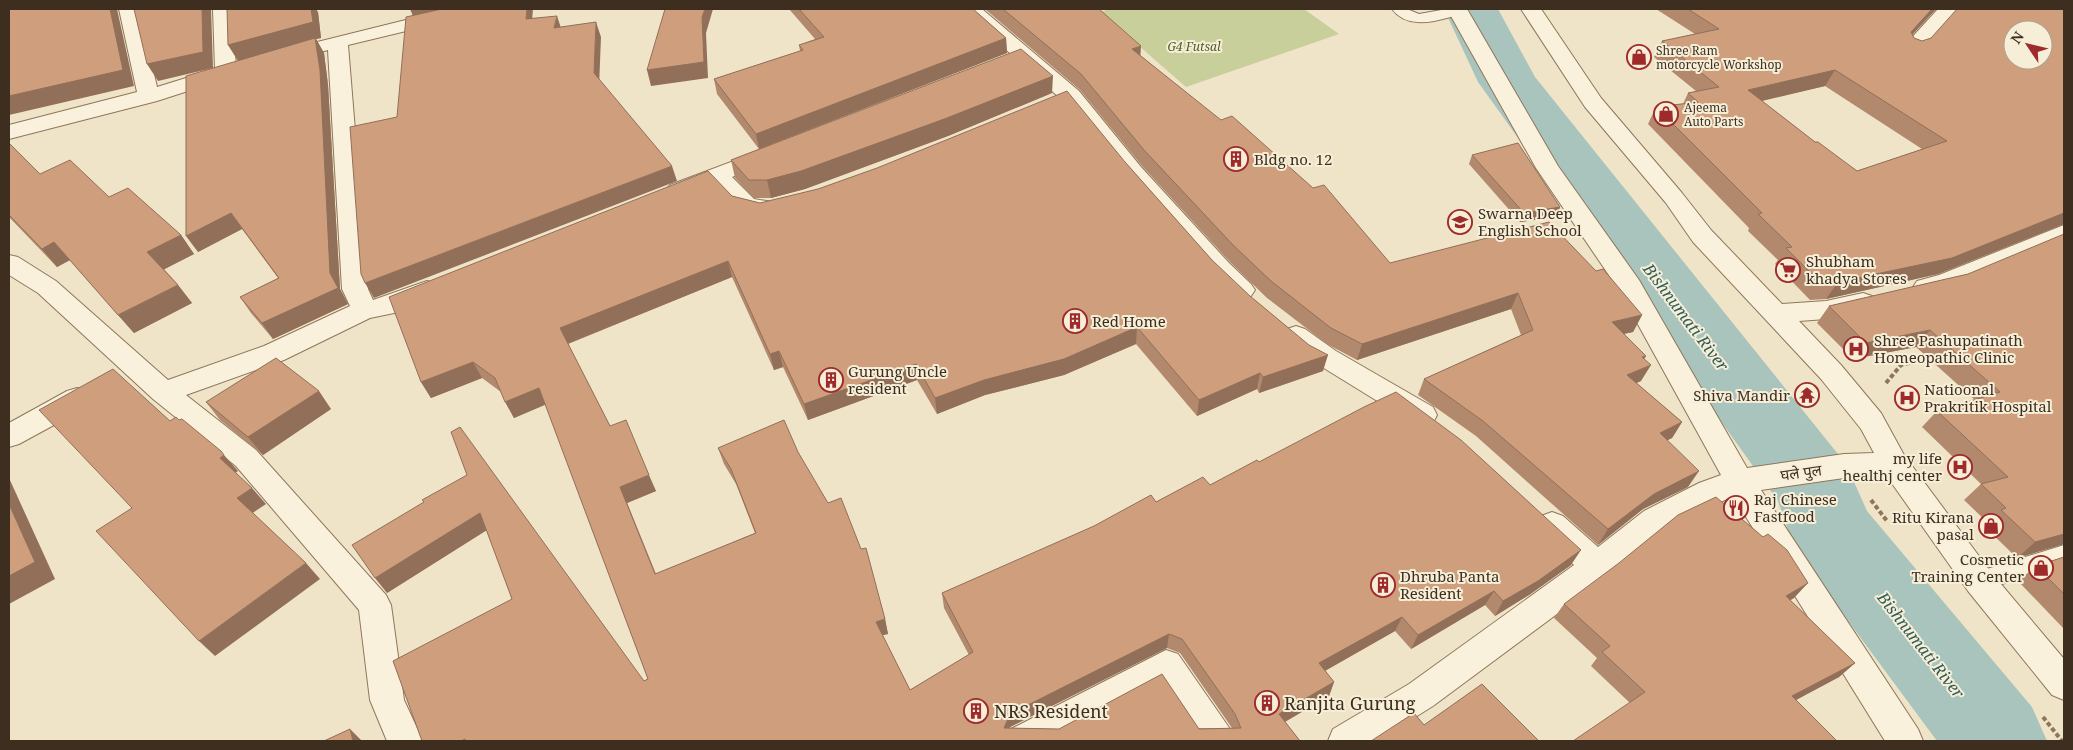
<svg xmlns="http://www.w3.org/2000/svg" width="2073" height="750" viewBox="0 0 2073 750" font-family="'Noto Serif','Noto Sans Devanagari',serif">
	<rect width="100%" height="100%" fill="#f0e4c8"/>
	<!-- green -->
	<polygon fill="#c9cf9b" points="1110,9 1304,9 1339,34 1186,87 1100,12"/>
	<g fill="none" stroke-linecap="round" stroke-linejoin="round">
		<!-- river -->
		<polygon fill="#a9c4bc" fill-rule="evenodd" points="1444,9 1498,9 1535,77 1846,464 1867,511 2032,707 2047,741 1937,741 1800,556 1788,530 1778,501 1478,82"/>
		<defs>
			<g id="service">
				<path d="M1392 9H1407L1419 14 1447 9 1465 10C1461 15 1454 16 1447 18 1429 23 1405 27 1392 9Z"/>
				<polygon points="2064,545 2064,565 1979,591 1971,588 1967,581 1971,574"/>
			</g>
			<g id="minor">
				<polygon points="119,9 139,9 157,87 215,69 213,9 233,9 236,72 233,76 228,78 157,101 9,139 9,125 137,92"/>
				<polygon points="450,9 484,9 481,13 348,45 368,289 373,300 427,281 436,284 440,290 436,296 394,313 370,318 284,360 186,395 256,450 386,595 391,605 404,700 423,741 387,741 370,700 359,610 236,466 153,399 38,293 9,275 9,255 18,257 56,281 168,380 264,346 350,306 342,289 328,50 284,62 277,60 274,56 277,52"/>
				<polygon points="961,9 982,9 1079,91 1141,167 1229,263 1251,284 1255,290 1251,296 1242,299 1233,296 1211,275 1125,177 1063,101"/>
				<polygon points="1447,9 1467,9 1558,166 1639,280 1747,468 1844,454 1874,453 1861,429 1821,379 1693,242 1666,203 1585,107 1521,9 1541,9 1601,98 1682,193 1711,230 1782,304 1826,301 1863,293 1872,296 1876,302 1872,308 1826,319 1799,321 1841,365 1881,413 1904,455 1990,571 2064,659 2064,700 2052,695 1968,591 1886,475 1844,478 1761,490 1918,729 1923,741 1885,741 1733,496 1666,529 1608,576 1433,706 1377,741 1328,741 1333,729 1409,684 1574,565 1541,534 1537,525 1541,516 1552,512 1563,516 1598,547 1644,511 1699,483 1721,475 1619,290 1536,168"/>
				<polygon points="1938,9 1958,9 1919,53 1912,55 1905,53 1902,49 1905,45"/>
				<path d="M768 148 776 150 779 155 776 160 732 177 754 199 778 203 782 208 778 213C746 222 732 208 713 185L678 197 670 195 666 190 670 185Z"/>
				<polygon points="2064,225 2064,242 1954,289 1926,296 1917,293 1913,287 1917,281 1939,275"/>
				<polygon points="1296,326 1305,329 1336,351 1433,407 1437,415 1433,423 1423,426 1413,423 1301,354 1287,343 1283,336 1287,329"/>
				<polygon points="77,388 87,391 91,399 87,407 19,444 9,447 9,423 67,391"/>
				<polygon points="1166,650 1178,654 1230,729 1235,741 1197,741 1160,685 1058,741 1006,741 1011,729"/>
			</g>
		</defs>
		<!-- service casing -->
		<use href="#service" stroke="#8d765c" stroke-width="2"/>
		<!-- minor casing -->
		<use href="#minor" stroke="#8d765c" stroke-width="2"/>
		<!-- path -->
		<g stroke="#8d765c" stroke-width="4" stroke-dasharray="4.5 2.5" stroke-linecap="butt">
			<polyline points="1886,383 1901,365 1933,357"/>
			<polyline points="1871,500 1887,521"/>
			<polyline points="2043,717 2062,741"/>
		</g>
		<!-- service -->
		<use href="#service" fill="#faf1dc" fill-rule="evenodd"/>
		<!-- minor -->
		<use href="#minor" fill="#faf1dc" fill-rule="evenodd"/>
	</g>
	<!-- wall -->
	<g fill="#b2896c" fill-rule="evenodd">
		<polygon points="789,9 973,9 1006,38 1007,53 770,145 1052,93 948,136 805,189 771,198 754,198 735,178 731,160 759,149 717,94 714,79 800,51 799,45 815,39"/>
		<polygon points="985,9 1099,9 1140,55 1390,263 1596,271 1642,315 1633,332 1624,334 1644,359 1641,381 1636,383 1682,422 1672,438 1667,440 1688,487 1643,509 1598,545 1476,436 1418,395 1424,379 1521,335 1511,309 1357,360 1327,344 1267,298 1230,262 1142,166 1080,90"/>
		<path d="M1656 9H1936L1912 35 1914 38 1922 41 2064 9V224L1938 274 1826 299 1810 300 1775 264 1778 260 1748 231 1749 228 1648 124 1656 107 1683 104 1688 93 1696 91 1654 57 1662 41 1695 34ZM1825 86 1922 149 1857 171 1815 142 1762 101Z"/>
		<polygon points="318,12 321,38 316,39 324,53 328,85 340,289 348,304 273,339 251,313 240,297 278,278 242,229 198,252 238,60"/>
		<polygon points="9,143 40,174 181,235 194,254 164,269 178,285 192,303 134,333 70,260 57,267 9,217"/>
		<polygon points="1472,155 1560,207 1556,217 1520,222 1469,164"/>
		<path d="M1125 162 1212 260 1323 371 1259 393 1257 389 1197 416 1136 344 1064 375 985 395 937 414 917 380 808 420 783 367 774 370 732 277 568 344 610 426 656 491 627 503 656 574 755 533 736 484 724 464 718 448 798 452 885 619 888 634 882 635 910 690 969 655 944 608 942 593 1156 502 1210 485 1259 462 1571 565 1529 595 1495 616 1485 605 1411 649 1395 631 1325 671 1334 682 1329 696 1285 722 1300 741H422L512 599 487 530 387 593 424 502 467 475 644 681 648 679 546 404 514 418 501 392 482 378 431 398 421 382 732 196 760 203ZM1167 648 1180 653 1232 728 1059 729 1010 728V727Z"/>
		<polygon points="1968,274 2064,544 2017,558 1984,526 1987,522 1964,500 1981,484 1922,427 1937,411 1975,400 1916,347 1853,359 1817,323 1829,306"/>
		<polygon points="206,402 331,409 263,455 220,420"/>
		<polygon points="2064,557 2064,629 2018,581 2036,566"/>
		<polygon points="1794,598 1790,600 1855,663 1839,677 1796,700 1630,703 1591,666 1597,658 1554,618 1564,604"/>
	</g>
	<!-- shaded-wall -->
	<g fill="#916f58">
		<polygon points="110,9 118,9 117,9 134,86 9,115 9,96"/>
		<polygon points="202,9 211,9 213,68 158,81 147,64"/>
		<polygon points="311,9 316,9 318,12 321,38 316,39 324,53 328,85 340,289 348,304 273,339 262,323 330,273 238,61 228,45"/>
		<polygon points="410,9 443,9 413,16"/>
		<polygon points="527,9 533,9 531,33 526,19"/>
		<polygon points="705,9 713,9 706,33 708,78 651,86 647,70 702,17"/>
		<polygon points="1932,9 1936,9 1900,48 1911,32"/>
		<polygon points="557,16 562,31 554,28"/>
		<polygon points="596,22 601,37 599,87 594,73"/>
		<polygon points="1006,38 1007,53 759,149 756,134"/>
		<polygon points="1141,46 1140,62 1132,49"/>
		<polygon points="1835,70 1825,86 1739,106 1748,90"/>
		<polygon points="1053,76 1052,93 948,136 805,189 771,198 767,180"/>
		<polygon points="672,166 677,181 374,298 365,283"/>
		<polygon points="1560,207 1556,217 1520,222 1524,213"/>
		<polygon points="231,213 242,229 198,252 186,236"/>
		<polygon points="2064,213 2064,224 1938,274 1826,299 1838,282"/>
		<polygon points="181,235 194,254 161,271 147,252"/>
		<polygon points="54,242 70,260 57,267 42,249"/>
		<polygon points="728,261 732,277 567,344 560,328"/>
		<polygon points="178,285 192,303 134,333 118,315"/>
		<polygon points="1518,293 1511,309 1357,360 1362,344"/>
		<polygon points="1642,315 1633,332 1603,338 1612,322"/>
		<polygon points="1137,327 1136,344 1064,375 985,395 937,414 935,398 984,380"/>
		<polygon points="1930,330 1916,347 1853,359 1866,343"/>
		<polygon points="779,351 783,367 774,370 770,354"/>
		<polygon points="1328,355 1323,371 1259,393 1263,377"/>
		<polygon points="1646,356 1637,371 1651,365 1641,381 1618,391 1627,375 1642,357"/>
		<polygon points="473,362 482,378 431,398 421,382"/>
		<polygon points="916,364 917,380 808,420 804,404"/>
		<polygon points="1260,373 1257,389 1197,416 1199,400"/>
		<polygon points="539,388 547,404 514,418 505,402"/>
		<polygon points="319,391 331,409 263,455 248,437"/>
		<polygon points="1682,422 1672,438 1650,449 1660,433"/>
		<polygon points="224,455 238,471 234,474 220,458"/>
		<polygon points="1699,471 1688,487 1643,509 1598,545 1608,529 1654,494"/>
		<polygon points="649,475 656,491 627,503 662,589 620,487"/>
		<polygon points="9,478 55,579 9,604"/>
		<polygon points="252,488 266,504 251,514 237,498"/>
		<polygon points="480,513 490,528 387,593 375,578"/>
		<polygon points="2064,534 2064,544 2017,558 2035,542"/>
		<polygon points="1581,550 1571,565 1529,595 1495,616 1503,601"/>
		<polygon points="306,563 320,579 215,656 199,641"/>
		<polygon points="1808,583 1794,598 1773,610 1786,596"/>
		<polygon points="1494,591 1485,605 1411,649 1418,635"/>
		<polygon points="1402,617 1395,631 1314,677 1319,663"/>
		<polygon points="885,619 888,634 879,636 876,622"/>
		<polygon points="1169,634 1167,648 1010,727 1004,741 1004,728 1010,714"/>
		<polygon points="1855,663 1839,677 1777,710 1792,696"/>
		<polygon points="1334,682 1329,696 1274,728 1279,714"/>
		<polygon points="350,729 362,741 353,741"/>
	</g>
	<!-- building -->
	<g fill="#cf9f7d" stroke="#916f58" fill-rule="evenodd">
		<polygon points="9,9 110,9 123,70 9,96"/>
		<polygon points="134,9 202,9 203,52 147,64"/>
		<polygon points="227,9 311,9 313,22 228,45"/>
		<polygon points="442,9 527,9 526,19 557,16 554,28 596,22 594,73 672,166 365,283 361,274 350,127 397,117 406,17"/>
		<polygon points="665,9 705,9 702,17 704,62 647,70"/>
		<polygon points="799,9 973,9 1006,38 756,134 714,79 803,50 799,45 824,37"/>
		<polygon points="1003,9 1099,9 1141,46 1132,49 1221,120 1232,116 1313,188 1324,185 1390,263 1549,222 1596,271 1603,269 1642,315 1612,322 1646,356 1642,357 1651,365 1627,375 1682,422 1660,433 1699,471 1654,494 1608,529 1483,421 1424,379 1533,330 1518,293 1362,344 1331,328 1271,281 1233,245 1144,150 1081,74"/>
		<path d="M1688 9H1932L1911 32 1914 38 1922 41 1931 38 1957 9H2064V213L1952 258 1838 282 1822 284 1786 248 1792 247 1758 214 1762 213 1656 107 1698 102 1688 93 1719 87 1662 41 1719 29ZM2013 30H2043V60H2013ZM1835 70 1947 141 1857 171 1818 142H1815L1748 90Z"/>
		<polygon points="315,38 320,70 330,273 338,288 262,323 240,297 279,278 231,213 186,236 186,76"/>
		<polygon points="1021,49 1053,76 947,118 801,171 767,180 749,180 731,160"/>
		<path d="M1067 91 1125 162 1212 260 1250 296 1309 345 1328 355 1263 377 1260 373 1199 400 1137 327 1064 359 984 380 935 398 916 364 804 404 779 351 770 354 728 261 560 328 610 426 626 420 649 475 620 487 655 574 756 533 731 469 718 448 784 420 798 452 828 503 841 498 861 549 866 548 885 619 876 622 910 690 973 652 942 593 1094 526 1151 495 1156 502 1203 477 1210 485 1257 460 1259 462 1364 407 1396 392 1461 440 1581 550 1538 581 1503 601 1494 591 1418 635 1402 617 1319 663 1334 682 1279 714 1300 741H465V739L461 741H422L393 661 512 599 480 513 375 578 352 545 424 502 422 500 467 475 451 432 460 427 644 681 648 679 539 388 505 402 495 378 473 362 421 382 389 297 708 171 732 196 760 203 818 189 877 168ZM1169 634 1182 639 1235 714 1241 728 1199 729 1162 674 1059 729 1004 728 1010 714Z"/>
		<polygon points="9,143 40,174 70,160 109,197 128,188 181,235 147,252 178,285 118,315 54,242 42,249 9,215"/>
		<polygon points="1518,143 1560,207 1524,213 1472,155"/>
		<polygon points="2064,234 2064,534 2035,542 2001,510 2006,508 1981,484 2008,477 1937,411 2000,392 1930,330 1866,343 1829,306 1968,274"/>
		<polygon points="276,358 319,391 248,437 206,402"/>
		<polygon points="113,369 170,421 176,417 179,420 182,419 221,451 224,455 220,458 252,488 237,498 306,563 199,641 96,531 132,508 39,410"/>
		<polygon points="1716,497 1763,537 1768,534 1787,550 1808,583 1786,596 1855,663 1792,696 1837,741 1573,741 1645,692 1602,652 1610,646 1564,604 1619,563 1678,515"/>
		<polygon points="9,504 35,562 9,576"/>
		<polygon points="2064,557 2064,594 2036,566"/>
		<polygon points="1482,684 1539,741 1371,741 1414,713 1424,725"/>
		<polygon points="350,729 353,741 324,741"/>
	</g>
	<!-- icons -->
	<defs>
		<symbol id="shop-ring" viewBox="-11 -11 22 22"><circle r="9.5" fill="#f7eed8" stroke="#9e2a2b" stroke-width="1.5"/><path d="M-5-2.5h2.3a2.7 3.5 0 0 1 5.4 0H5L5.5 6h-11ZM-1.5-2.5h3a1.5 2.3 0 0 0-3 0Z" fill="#9e2a2b"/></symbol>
		<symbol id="building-ring" viewBox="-11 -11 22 22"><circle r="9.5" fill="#f7eed8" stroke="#9e2a2b" stroke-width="1.5"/><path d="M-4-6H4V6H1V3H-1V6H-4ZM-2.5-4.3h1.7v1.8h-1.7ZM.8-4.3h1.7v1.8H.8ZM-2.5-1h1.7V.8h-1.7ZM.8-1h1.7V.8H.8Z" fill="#9e2a2b"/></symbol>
		<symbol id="school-ring" viewBox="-11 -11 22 22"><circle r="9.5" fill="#f7eed8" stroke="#9e2a2b" stroke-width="1.5"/><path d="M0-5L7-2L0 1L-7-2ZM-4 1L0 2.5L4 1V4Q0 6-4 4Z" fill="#9e2a2b"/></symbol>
		<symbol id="supermarket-ring" viewBox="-11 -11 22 22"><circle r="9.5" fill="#f7eed8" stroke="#9e2a2b" stroke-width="1.5"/><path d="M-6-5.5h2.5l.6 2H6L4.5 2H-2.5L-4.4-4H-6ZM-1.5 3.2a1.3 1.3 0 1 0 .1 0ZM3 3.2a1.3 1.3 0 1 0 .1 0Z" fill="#9e2a2b"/></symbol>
		<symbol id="hospital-ring" viewBox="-11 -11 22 22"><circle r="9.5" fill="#f7eed8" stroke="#9e2a2b" stroke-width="1.5"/><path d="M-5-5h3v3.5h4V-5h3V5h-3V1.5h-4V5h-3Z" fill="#9e2a2b"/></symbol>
		<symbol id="temple-ring" viewBox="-11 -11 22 22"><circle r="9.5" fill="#f7eed8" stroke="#9e2a2b" stroke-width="1.5"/><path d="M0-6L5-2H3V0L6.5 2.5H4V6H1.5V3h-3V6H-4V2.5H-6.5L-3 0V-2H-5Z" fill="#9e2a2b"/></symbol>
		<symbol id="restaurant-ring" viewBox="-11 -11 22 22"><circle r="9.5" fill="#f7eed8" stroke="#9e2a2b" stroke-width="1.5"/><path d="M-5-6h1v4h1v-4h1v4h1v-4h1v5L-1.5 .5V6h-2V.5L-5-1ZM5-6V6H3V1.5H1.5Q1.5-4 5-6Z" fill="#9e2a2b"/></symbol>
	</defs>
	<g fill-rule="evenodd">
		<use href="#shop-ring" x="1625" y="43" width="28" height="28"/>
		<use href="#shop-ring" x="1652" y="100" width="28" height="28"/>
		<use href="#building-ring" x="1222" y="145" width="28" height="28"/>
		<use href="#school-ring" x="1446" y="208" width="28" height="28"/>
		<use href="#supermarket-ring" x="1774" y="256" width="28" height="28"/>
		<use href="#building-ring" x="1061" y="307" width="28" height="28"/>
		<use href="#hospital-ring" x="1842" y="335" width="28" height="28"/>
		<use href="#building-ring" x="817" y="366" width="28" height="28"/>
		<use href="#temple-ring" x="1793" y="381" width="28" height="28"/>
		<use href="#hospital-ring" x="1893" y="384" width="28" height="28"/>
		<use href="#hospital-ring" x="1946" y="453" width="28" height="28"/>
		<use href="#restaurant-ring" x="1722" y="494" width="28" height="28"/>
		<use href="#shop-ring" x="1977" y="512" width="28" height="28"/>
		<use href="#shop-ring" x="2027" y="554" width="28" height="28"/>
		<use href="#building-ring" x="1369" y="571" width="28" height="28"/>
		<use href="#building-ring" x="1253" y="689" width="28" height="28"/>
		<use href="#building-ring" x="962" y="697" width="28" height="28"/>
	</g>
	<g text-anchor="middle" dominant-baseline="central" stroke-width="4" stroke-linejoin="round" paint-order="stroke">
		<!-- far-park labels -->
		<g font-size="12" font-style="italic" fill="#4d5a26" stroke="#f7eed8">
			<text x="1194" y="46">G4 Futsal</text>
		</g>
		<!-- far-poi labels -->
		<g font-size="12" fill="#3d2e20" stroke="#f7eed8" text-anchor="start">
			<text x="1656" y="50">Shree Ram<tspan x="1656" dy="14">motorcycle Workshop</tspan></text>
			<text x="1684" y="107">Ajeema<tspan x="1684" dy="14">Auto Parts</tspan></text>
		</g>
		<!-- poi labels -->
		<g font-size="15" fill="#3d2e20" stroke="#f7eed8" text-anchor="start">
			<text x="1254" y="159">Bldg no. 12</text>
			<text x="1478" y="213">Swarna Deep<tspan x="1478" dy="17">English School</tspan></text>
			<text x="1806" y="261">Shubham<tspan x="1806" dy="17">khadya Stores</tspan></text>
			<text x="1092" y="321">Red Home</text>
			<text x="1874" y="340">Shree Pashupatinath<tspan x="1874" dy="17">Homeopathic Clinic</tspan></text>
			<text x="848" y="371">Gurung Uncle<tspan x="848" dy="17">resident</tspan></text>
			<text x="1924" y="389">Natioonal<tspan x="1924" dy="17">Prakritik Hospital</tspan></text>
			<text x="1790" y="395" text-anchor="end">Shiva Mandir</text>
			<text x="1942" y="458" text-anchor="end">my life<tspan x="1942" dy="17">healthj center</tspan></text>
			<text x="1754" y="499">Raj Chinese<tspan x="1754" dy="17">Fastfood</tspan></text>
			<text x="1974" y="517" text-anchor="end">Ritu Kirana<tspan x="1974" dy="17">pasal</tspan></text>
			<text x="2024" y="559" text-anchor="end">Cosmetic<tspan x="2024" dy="17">Training Center</tspan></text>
			<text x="1400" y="576">Dhruba Panta<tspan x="1400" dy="17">Resident</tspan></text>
		</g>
		<!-- street labels -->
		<g font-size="15" fill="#3d2e20" stroke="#f7eed8">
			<text transform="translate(1801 472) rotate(-8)">घले पुल</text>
		</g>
		<!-- water labels -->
		<g font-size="16" font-style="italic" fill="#2f5d5a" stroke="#f7eed8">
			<text transform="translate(1686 317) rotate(53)">Bishnumati River</text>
			<text transform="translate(1921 645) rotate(52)">Bishnumati River</text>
		</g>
		<!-- near-poi labels -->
		<g font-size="18" fill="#3d2e20" stroke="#f7eed8" text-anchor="start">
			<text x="1284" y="703">Ranjita Gurung</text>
			<text x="994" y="711">NRS Resident</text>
		</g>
	</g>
	<!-- border -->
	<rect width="2073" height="750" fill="none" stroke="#3d2e20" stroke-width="20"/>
	<!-- north arrow -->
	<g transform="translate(2028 45) rotate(305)"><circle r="24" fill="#f7eed8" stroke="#ada18e"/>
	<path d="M0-4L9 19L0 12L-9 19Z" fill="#9e2a2b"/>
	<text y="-8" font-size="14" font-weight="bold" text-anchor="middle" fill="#3d2e20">N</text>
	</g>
</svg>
